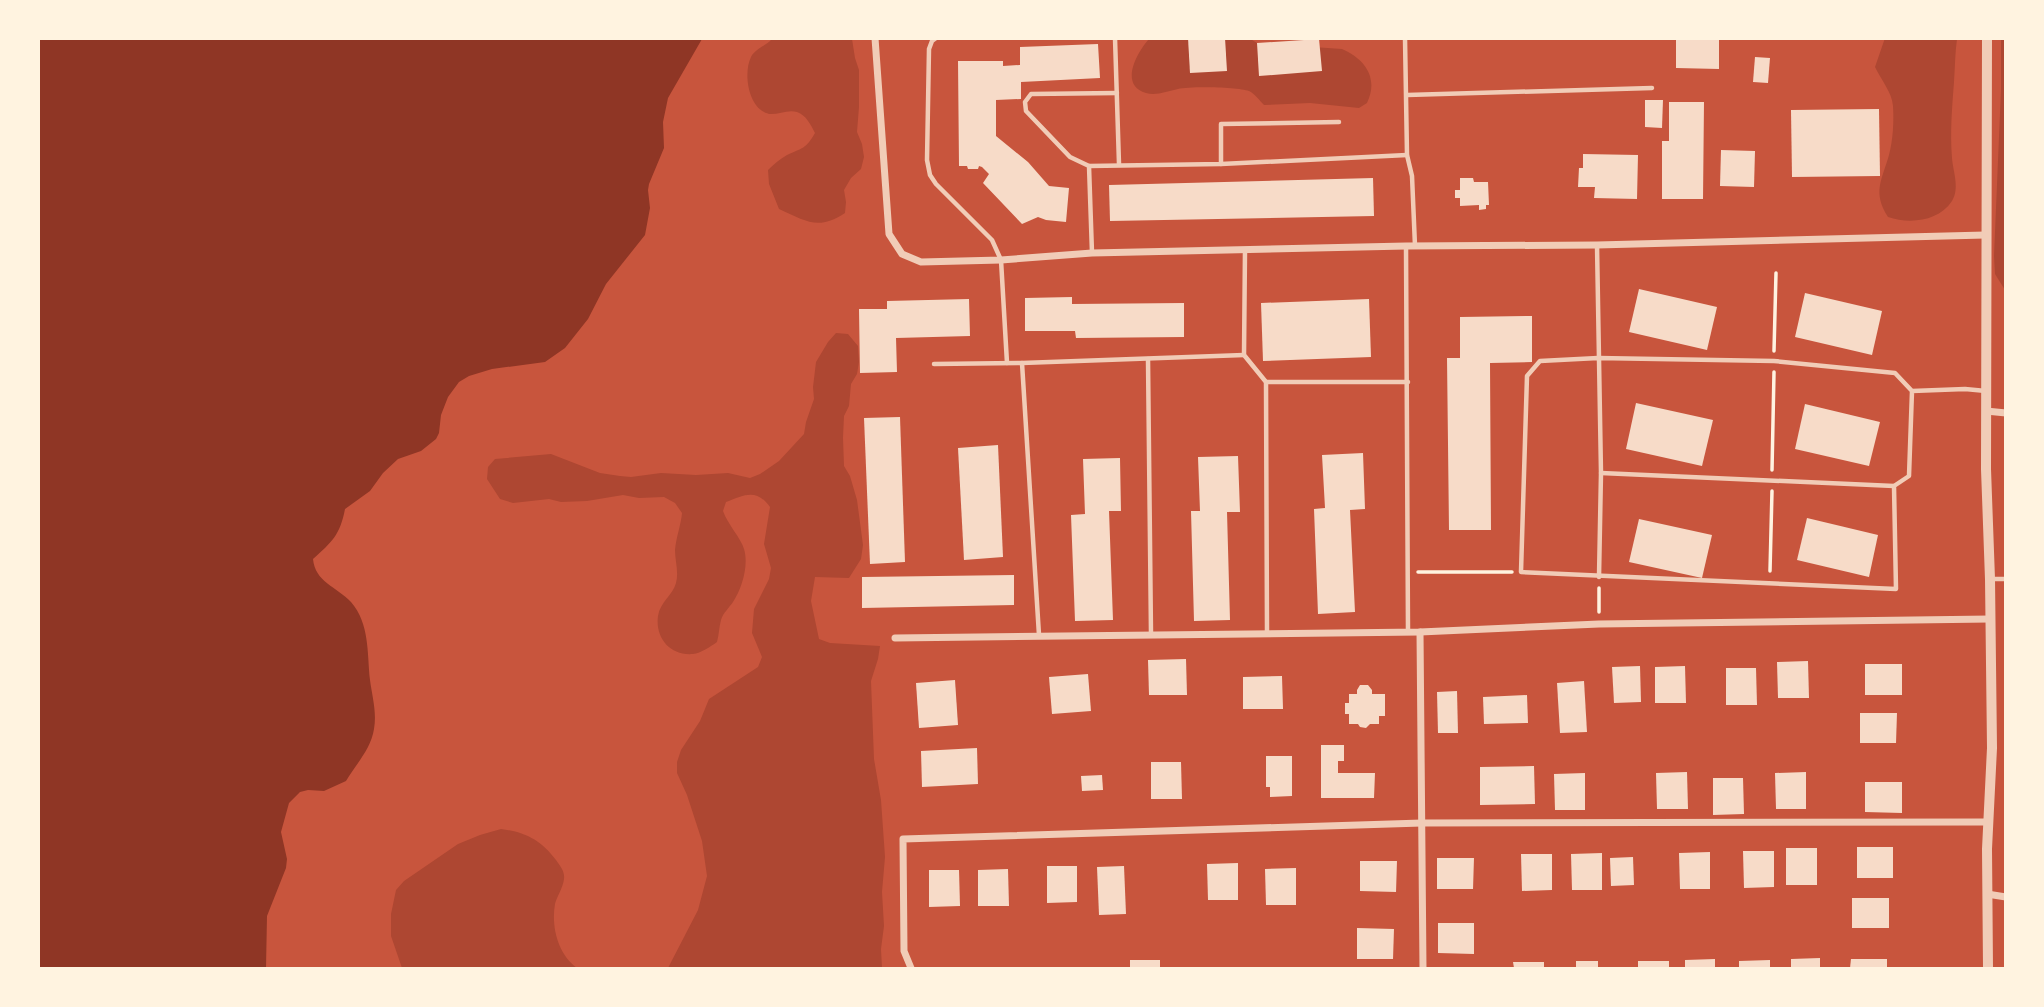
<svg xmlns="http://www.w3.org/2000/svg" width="2044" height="1007" viewBox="0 0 2044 1007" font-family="Mulish,sans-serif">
	<rect width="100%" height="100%" fill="#c8553d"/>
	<!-- green -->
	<g fill="#ae4732">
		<path d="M1249 38 1257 43 1342 49C1365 59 1379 78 1367 103L1359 108 1310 103 1264 105C1260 101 1254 93 1249 91 1238 87 1190 86 1178 89 1168 91 1156 96 1146 93 1118 85 1138 51 1149 39Z"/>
		<path d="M1885 38 1957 39C1955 53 1955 67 1954 82 1952 108 1950 132 1952 158 1953 172 1960 188 1952 201 1938 222 1909 224 1888 217 1872 192 1882 180 1889 155 1893 140 1894 122 1893 106 1892 92 1881 80 1875 67Z"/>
		<polygon points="2005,38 2006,39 2005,290 1995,274 1994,256 2001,89 2001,39"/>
		<path d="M772 39H852L855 58 859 70V107L857 132 862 144 864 157 861 169 851 178 844 190 846 202 845 213C818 231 806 221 779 209L769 184 768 170C774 164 780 159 787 155 802 148 806 149 815 133 811 125 806 115 797 112 788 109 778 115 769 114 748 109 743 73 751 57 755 49 767 45 772 39Z"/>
		<path d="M836 333 848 334 858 346 859 362 857 374 851 384 849 406 844 416 843 438 844 466 850 476 857 500 863 545 861 559 849 578 815 577 811 601 819 639 830 643 880 646 878 659 871 681 874 759 881 800 885 857 882 892 884 926 881 949 882 968H668L698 910 707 876 702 841 687 795 677 773V762L681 750 700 721 709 699 758 667 762 657 752 633 754 609 769 579 771 568 764 544 770 507C756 488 745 495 726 502L723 511C728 525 741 538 744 549 749 565 742 589 733 602 729 608 723 613 721 620 719 627 719 635 717 642 710 647 701 653 693 654 670 656 655 638 658 616 660 602 673 595 676 583 679 572 675 561 675 550 676 537 681 525 682 513L675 503 664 497 639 498 623 495 587 501 561 502 549 499 513 503 500 499 487 479 488 467 495 459 551 454 600 473 620 476 631 477 661 473 696 475 728 473 750 478 760 474 779 461 804 434 806 422 814 399 813 387 816 362 828 342Z"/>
		<path d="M501 829C525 832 541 840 556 860 560 866 565 871 564 879 563 888 557 896 555 904 551 927 558 954 577 968H402L391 936V914L396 890 404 881 458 844 480 835Z"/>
	</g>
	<!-- water -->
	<path fill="#8f3625" d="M38 39H702L668 98 663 122 664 148 649 184 648 190 650 208 645 235 606 284 588 319 565 348 545 362 492 369 469 376 459 382 448 397 441 415 439 433 436 439 421 451 398 459 383 473 370 491 345 509C340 535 332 542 313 559 315 582 337 587 351 602 370 624 367 653 370 680 372 696 377 712 374 729 371 749 356 764 346 781L324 791 308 790 300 792 289 803 281 832 287 859 286 868 267 916 266 968H39Z"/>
	<!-- building -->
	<g fill="#f7dbc8">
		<polygon points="1188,38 1225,38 1227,71 1190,73"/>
		<polygon points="1676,38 1719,38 1719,69 1676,68"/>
		<polygon points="1319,39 1322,71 1259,76 1257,43"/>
		<polygon points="1098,44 1100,78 1021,82 1021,99 996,100 996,136 1028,162 1049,186 1069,188 1066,222 1046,220 1038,217 1022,224 983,183 989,174 982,167 979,166 978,169 968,169 967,166 959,166 958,61 1003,61 1003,66 1020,65 1020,47"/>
		<polygon points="1755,57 1770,58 1768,83 1753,82"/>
		<polygon points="1645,100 1663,100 1662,128 1645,127"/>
		<polygon points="1669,102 1704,102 1703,199 1662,199 1662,141 1669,141"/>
		<polygon points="1879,109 1880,176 1792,177 1791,110"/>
		<polygon points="1721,150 1755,151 1754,187 1720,186"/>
		<polygon points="1583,154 1638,155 1637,199 1594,198 1595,187 1578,187 1579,168 1583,168"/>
		<polygon points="1373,178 1374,216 1110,221 1109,185"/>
		<polygon points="1460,178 1473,178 1474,182 1488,182 1489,205 1486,205 1486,209 1479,210 1479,205 1460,206 1460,198 1455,198 1455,190 1460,190"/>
		<polygon points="1639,289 1717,307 1707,350 1629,332"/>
		<polygon points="1805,293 1882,311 1872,355 1795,337"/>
		<polygon points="1072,297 1072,304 1184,303 1184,337 1076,338 1075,331 1025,331 1025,298"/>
		<polygon points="969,299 970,336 896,338 897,372 860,373 859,309 887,309 887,301"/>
		<polygon points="1369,299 1371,357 1263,361 1261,303"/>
		<polygon points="1532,316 1532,362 1490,363 1491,530 1449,530 1447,358 1460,358 1460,317"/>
		<polygon points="1636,403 1713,420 1702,466 1626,449"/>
		<polygon points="1805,404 1880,422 1869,466 1795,449"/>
		<polygon points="900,417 905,562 870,564 864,418"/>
		<polygon points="998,445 1003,557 964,560 958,448"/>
		<polygon points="1363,453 1365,509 1350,510 1355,612 1318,614 1314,509 1325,508 1322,455"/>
		<polygon points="1238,456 1240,512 1227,512 1230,620 1194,621 1191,511 1200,511 1198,457"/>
		<polygon points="1120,458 1121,511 1109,511 1113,620 1075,621 1071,515 1085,514 1083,459"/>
		<polygon points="1807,518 1878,535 1869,577 1797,560"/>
		<polygon points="1639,519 1712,535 1702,578 1629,562"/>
		<polygon points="1014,575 1014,605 862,608 862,577"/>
		<polygon points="1186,659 1187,695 1149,695 1148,660"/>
		<polygon points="1808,661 1809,698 1778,698 1777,662"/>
		<rect x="1865" y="664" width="37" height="31"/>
		<polygon points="1640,666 1641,702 1614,703 1612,667"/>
		<polygon points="1685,666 1686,703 1655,703 1655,667"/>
		<polygon points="1726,668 1756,668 1757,705 1726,705"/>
		<polygon points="1088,674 1091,711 1052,714 1049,677"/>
		<polygon points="1282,676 1283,709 1243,709 1243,677"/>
		<polygon points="955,680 958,725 919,728 916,683"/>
		<polygon points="1584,681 1587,732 1560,733 1557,683"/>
		<polygon points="1360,685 1368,685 1372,690 1372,694 1385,694 1385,716 1379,716 1379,724 1370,724 1366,728 1360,727 1358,724 1349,724 1349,714 1345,714 1345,703 1349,703 1349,694 1357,694 1357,690"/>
		<polygon points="1457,691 1458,733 1438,733 1437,692"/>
		<polygon points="1527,695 1528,723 1484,724 1483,697"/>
		<polygon points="1860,713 1897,713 1896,743 1860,743"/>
		<polygon points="1321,745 1344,745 1344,761 1338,761 1338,773 1375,773 1374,798 1321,798"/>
		<polygon points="977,748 978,784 922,787 921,751"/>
		<polygon points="1266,756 1292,756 1292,796 1270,797 1270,787 1266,787"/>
		<polygon points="1151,762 1181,762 1182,799 1151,799"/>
		<polygon points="1534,766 1535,804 1480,805 1480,767"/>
		<polygon points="1687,772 1688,809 1657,809 1656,773"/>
		<polygon points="1806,772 1806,809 1776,809 1775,773"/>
		<polygon points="1585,773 1585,810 1555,810 1554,774"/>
		<polygon points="1102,775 1103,790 1082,791 1081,776"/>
		<polygon points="1713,778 1743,778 1744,814 1713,815"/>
		<polygon points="1865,782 1902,782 1902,813 1865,812"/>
		<rect x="1857" y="847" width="36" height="31"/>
		<rect x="1786" y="848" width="31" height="37"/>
		<polygon points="1743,851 1774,851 1774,887 1744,888"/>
		<polygon points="1710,852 1710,889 1680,889 1679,853"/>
		<polygon points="1602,853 1602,890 1572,890 1571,854"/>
		<polygon points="1521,854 1552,854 1552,890 1522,891"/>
		<polygon points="1633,857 1634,885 1611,886 1610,858"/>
		<polygon points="1437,858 1474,858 1473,889 1437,889"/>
		<polygon points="1360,861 1397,861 1396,892 1360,891"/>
		<polygon points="1238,863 1238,900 1208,900 1207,864"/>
		<polygon points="1047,866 1077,866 1077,902 1047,903"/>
		<polygon points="1124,866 1126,914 1099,915 1097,867"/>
		<polygon points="1296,868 1296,905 1266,905 1265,869"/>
		<polygon points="1008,869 1009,906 978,906 978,870"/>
		<polygon points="929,870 959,870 960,906 929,907"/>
		<rect x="1852" y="898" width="37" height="30"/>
		<polygon points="1438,923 1474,923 1474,954 1438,953"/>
		<polygon points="1357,928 1394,929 1393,959 1357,959"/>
		<polygon points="1820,958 1820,968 1791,968 1791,959"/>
		<polygon points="1715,959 1715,968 1685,968 1685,960"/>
		<polygon points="1851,959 1887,959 1887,968 1850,968"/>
		<rect x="1130" y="960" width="30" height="8"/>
		<polygon points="1770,960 1770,968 1739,968 1739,961"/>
		<rect x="1576" y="961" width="22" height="7"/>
		<rect x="1638" y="961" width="31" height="7"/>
		<polygon points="1513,962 1544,962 1544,968 1514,968"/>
	</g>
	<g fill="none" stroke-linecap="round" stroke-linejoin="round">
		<!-- path -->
		<g stroke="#fff3e0" stroke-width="3.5">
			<polyline points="1774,351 1776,273"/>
			<polyline points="1772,470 1774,372"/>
			<polyline points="1770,571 1772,491"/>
			<polyline points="1418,572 1512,572"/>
			<polyline points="1599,612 1599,588"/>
		</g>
		<!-- service -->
		<g stroke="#f1ccb7" stroke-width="4.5">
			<polyline points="936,38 932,41 929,49 927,160 930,175 936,184 992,240 1001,260 1007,363"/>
			<polyline points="1115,38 1119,164"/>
			<polyline points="1405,38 1407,155 1412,176 1415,246"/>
			<polyline points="1407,95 1652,88"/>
			<polyline points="1221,164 1221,124 1339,122"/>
			<polyline points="1089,166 1221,164 1407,155"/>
			<polyline points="1597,245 1601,473 1599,577"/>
			<polyline points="1406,246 1408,632"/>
			<polyline points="1245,250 1244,355 1266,382 1267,633"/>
			<polyline points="1092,253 1089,166 1070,157 1026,111 1025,102 1031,94 1117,93"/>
			<polyline points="1148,359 1151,634"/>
			<polyline points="1022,363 1039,635"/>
			<polyline points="934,364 1022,363 1244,355"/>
			<polyline points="1266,382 1408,382"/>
			<polyline points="1912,391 1895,373 1774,361 1598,358 1540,361 1527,376 1521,572 1896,589 1894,486 1909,476 1912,391 1965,389 1986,391"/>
			<polyline points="1601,473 1894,486"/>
			<polyline points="1991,579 2006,579"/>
		</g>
		<!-- minor -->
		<g stroke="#f1ccb7" stroke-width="7">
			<polyline points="875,38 889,234 902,254 921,262 1001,260 1092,253 1406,246 1597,245 1985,235"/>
			<polyline points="1986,411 2006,413"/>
			<polyline points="1420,632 1423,968"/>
			<polyline points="895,638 1420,632 1599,624 1990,619"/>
			<polyline points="1987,894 2006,897"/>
			<polyline points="911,968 904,951 903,839 1422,823 1988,822"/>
		</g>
		<!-- tertiary -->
		<polyline stroke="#f1ccb7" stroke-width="10" points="1987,38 1986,469 1990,579 1992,748 1987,849 1988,968"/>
	</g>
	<!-- border -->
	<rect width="2044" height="1007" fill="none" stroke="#fff3e0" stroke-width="80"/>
</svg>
